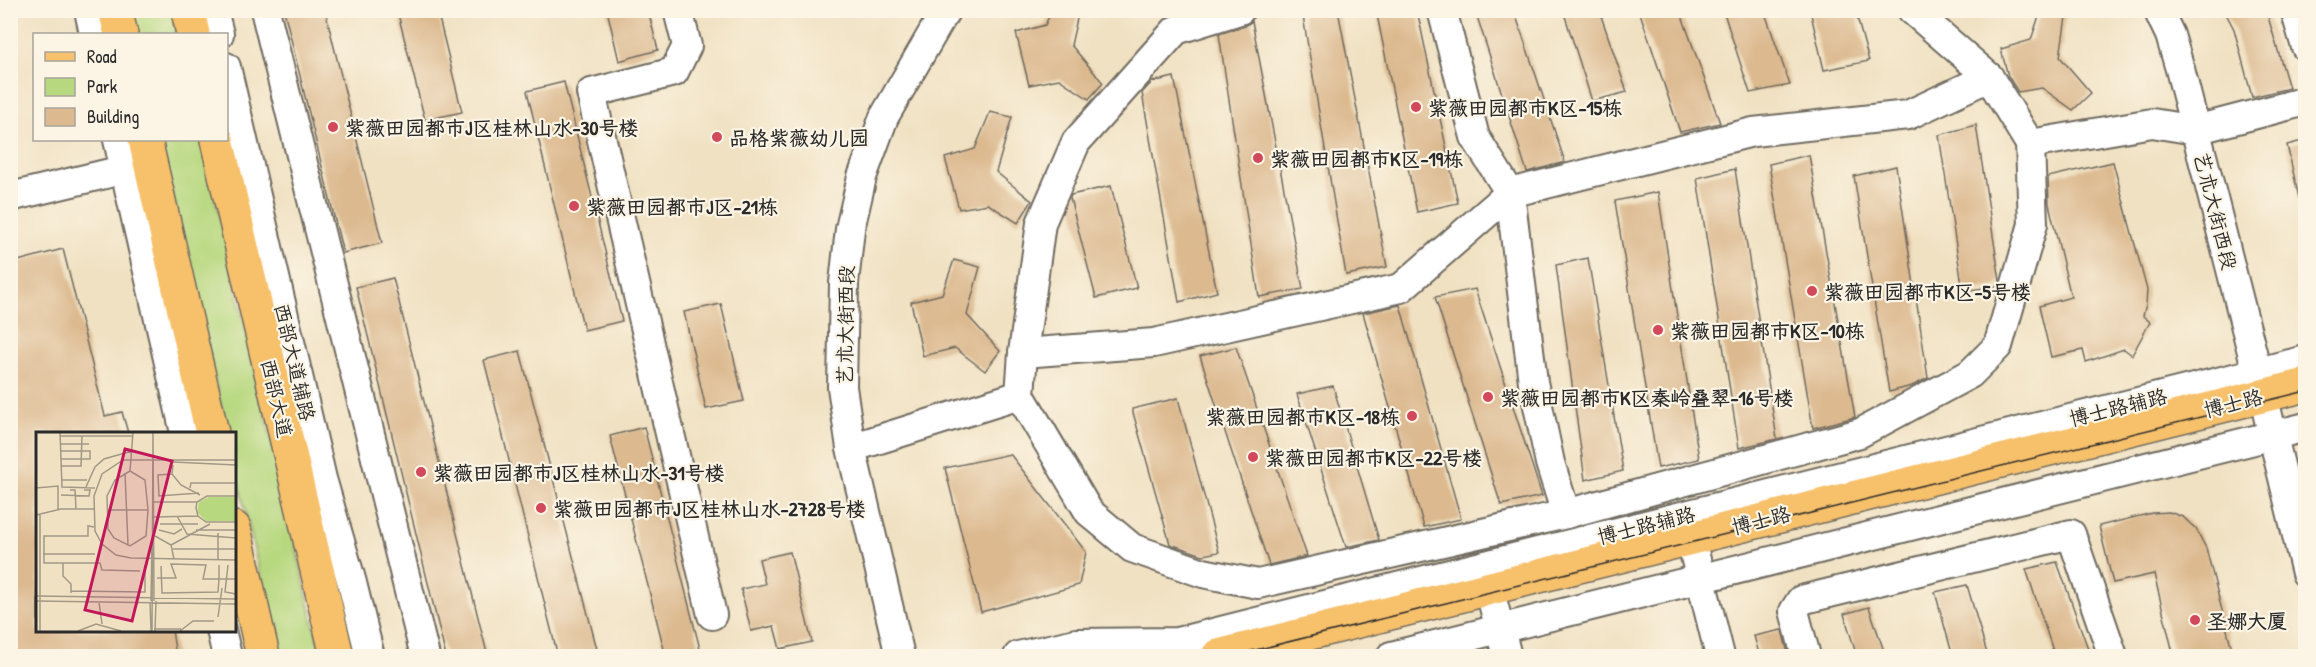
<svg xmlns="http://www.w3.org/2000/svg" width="2316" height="667" viewBox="0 0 2316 667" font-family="'Patrick Hand','LXGW WenKai TC',sans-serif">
	<rect width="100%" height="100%" fill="#fcf5e5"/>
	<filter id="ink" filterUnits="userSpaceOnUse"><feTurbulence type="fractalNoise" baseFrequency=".0167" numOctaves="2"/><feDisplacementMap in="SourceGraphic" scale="12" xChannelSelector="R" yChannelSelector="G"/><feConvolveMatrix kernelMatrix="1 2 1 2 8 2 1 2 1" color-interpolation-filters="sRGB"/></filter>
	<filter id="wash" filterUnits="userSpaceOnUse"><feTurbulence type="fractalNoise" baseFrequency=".008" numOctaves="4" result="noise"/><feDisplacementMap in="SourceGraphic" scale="24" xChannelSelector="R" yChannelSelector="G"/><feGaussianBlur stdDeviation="1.35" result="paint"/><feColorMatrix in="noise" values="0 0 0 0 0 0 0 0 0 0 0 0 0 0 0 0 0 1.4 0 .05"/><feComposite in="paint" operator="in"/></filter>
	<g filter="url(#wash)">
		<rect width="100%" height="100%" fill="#f0e1c2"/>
		<!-- green -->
		<g fill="#b7d87f" stroke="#718255" stroke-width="1.5">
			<polygon points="130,11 172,11 177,34 136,34"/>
			<polygon points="160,140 202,140 321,656 279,656 234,462 234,433 227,433"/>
		</g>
		<g id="blocks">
			<!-- building -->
			<g fill="#dcb98f">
				<polygon points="284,10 325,10 382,243 343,253"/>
				<polygon points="397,10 437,10 462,112 425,120"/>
				<polygon points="607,10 648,10 658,50 619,61"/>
				<polygon points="1052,10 1079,10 1071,45 1103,83 1089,99 1059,79 1029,85 1016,33 1045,25"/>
				<polygon points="1302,10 1338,10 1387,267 1346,275"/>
				<polygon points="1376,10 1417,10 1458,203 1417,212"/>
				<polygon points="1475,10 1514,10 1565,162 1527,172"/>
				<polygon points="1563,10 1599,10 1627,92 1592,101"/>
				<polygon points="1639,10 1680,10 1720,123 1680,132"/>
				<polygon points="1723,10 1764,10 1790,85 1750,93"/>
				<polygon points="1810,10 1855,10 1869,61 1824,70"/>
				<polygon points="2041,10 2067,10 2060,57 2091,93 2073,110 2042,88 2018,92 2008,76 2001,49 2031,40"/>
				<polygon points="2224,10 2266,10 2289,88 2252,97 2234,29"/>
				<polygon points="1252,21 1303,289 1259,297 1219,34 1245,26"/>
				<polygon points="1174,77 1217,292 1179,302 1142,93 1152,82"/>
				<polygon points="564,82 622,321 584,330 527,91"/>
				<polygon points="990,112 1012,117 996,172 1032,201 1018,223 988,204 959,209 945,158 975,149"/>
				<polygon points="1976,125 2000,281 1998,286 1963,291 1939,135"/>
				<polygon points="2306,140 2306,197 2299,198 2287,145"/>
				<polygon points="1809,155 1855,417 1813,428 1769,164"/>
				<polygon points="2113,162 2147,290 2146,304 2143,316 2150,322 2132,355 2124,349 2086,362 2083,350 2051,357 2039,306 2071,297 2049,204 2048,177"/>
				<polygon points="1896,166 1928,378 1912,386 1889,392 1854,176"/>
				<polygon points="1735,169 1777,439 1739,448 1697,178"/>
				<polygon points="1111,186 1137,288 1096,298 1070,198 1071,195"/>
				<polygon points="1658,192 1699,459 1658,468 1615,201"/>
				<polygon points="63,249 105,416 122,412 128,433 38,433 38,630 172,630 176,657 10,657 10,263"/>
				<polygon points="1588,258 1623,471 1585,480 1556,265"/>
				<polygon points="954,260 980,267 967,315 1000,351 985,371 955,348 923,356 911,302 942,294"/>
				<polygon points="393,278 488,657 446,657 356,287"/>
				<polygon points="1475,289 1542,496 1501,505 1435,297"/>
				<polygon points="721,304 744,401 706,409 684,312"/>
				<polygon points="1400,305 1461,519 1424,527 1363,313"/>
				<polygon points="1236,347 1307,556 1269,565 1200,356"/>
				<polygon points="520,351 599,657 558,657 484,360"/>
				<polygon points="1333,386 1379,540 1346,547 1297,394"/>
				<polygon points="1178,398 1219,552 1203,555 1170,544 1132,409"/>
				<polygon points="644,427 702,657 666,657 610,436"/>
				<polygon points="1010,454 1086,552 1079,585 981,612 945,468"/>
				<polygon points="2169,512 2183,517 2196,529 2206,548 2234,657 2174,657 2154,574 2113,583 2099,526 2152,513"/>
				<polygon points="790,552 812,642 780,649 774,626 751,631 741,589 765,584 759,559"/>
				<polygon points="2057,562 2091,657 2055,657 2026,569"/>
				<polygon points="1967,585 1988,657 1953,657 1935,592"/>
				<polygon points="1869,607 1886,657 1857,657 1844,614"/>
				<polygon points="1782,630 1789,657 1760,657 1754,636"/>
			</g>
		</g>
	</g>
	<g filter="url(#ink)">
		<use href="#blocks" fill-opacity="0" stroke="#706b60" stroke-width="1.5"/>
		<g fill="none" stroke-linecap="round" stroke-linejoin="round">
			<defs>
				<g id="minor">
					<polyline points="89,10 94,34"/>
					<polyline points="213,10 219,34"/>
					<polyline points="265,10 425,656"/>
					<polyline points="678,10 687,46 674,72 591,93 712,615"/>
					<polyline points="1240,10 1176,30 1076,142 1041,223 1023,353 1020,395 1089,512 1132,548 1203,573 1258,584 1566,514 1860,433 1970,374 1998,346 2033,224 2030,144 1989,77 1912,10"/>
					<polyline points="1442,10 1475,137 1510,193 1533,382 1550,463 1566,514"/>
					<polyline points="2158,10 2170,35 2180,69 2263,395 2306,573"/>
					<polyline points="2295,10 2306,47"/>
					<polyline points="226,67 322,479 352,583 370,656"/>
					<polyline points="118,140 185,433"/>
					<polyline points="2030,144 2152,123 2195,130 2306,101"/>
					<polyline points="10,197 143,165"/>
					<polyline points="1023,353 1154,343 1401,288 1510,193 1753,132 1908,115 1989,77"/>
					<polyline points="851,448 1020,395"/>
					<polyline points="1685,516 1720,656"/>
					<polyline points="1484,569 1507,656"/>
					<polyline points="221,630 227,656"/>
					<polyline points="900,656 851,448 842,387 844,283 850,229 862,177 884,117 946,10"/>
					<polyline points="1018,656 1076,643 1177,642 2306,360"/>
					<polyline points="1391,656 2306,427"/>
					<polyline points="1806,656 1794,611 1801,600 2071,534 2113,656"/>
				</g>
				<g id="major">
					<polyline points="115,10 121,34"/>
					<polyline points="188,10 193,34"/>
					<polyline points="145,140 212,433"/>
					<polyline points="217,140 337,656"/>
					<polyline points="234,528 263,656"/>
					<polyline points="1218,656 2306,385"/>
				</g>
			</defs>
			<!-- minor casing -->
			<use href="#minor" stroke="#706b60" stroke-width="32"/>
			<!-- major casing -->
			<use href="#major" stroke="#706b60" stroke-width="36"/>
			<!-- minor -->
			<use href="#minor" stroke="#fff" stroke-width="28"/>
			<!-- major -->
			<use href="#major" stroke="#f7c06b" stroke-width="33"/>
			<!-- tram -->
			<polyline stroke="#2b2b2b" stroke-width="1.5" points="1231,656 2306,391"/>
		</g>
	</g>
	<!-- markers -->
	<g fill="#d1495b" stroke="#fcf5e5" stroke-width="2">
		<circle cx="1416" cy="107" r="6"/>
		<circle cx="333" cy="127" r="6"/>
		<circle cx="717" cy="137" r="6"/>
		<circle cx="1258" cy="158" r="6"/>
		<circle cx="574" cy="206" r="6"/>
		<circle cx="1812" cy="291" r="6"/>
		<circle cx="1658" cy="330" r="6"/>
		<circle cx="1488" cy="397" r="6"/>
		<circle cx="1412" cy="416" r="6"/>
		<circle cx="1253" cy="457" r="6"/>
		<circle cx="421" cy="472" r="6"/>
		<circle cx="541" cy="508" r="6"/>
		<circle cx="2195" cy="620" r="6"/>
	</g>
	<g text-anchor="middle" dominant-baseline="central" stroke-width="4.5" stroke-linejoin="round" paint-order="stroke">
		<!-- poi labels -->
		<g font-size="20" font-weight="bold" fill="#2b2b2b" stroke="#fcf5e5" text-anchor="start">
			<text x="1428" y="107">紫薇田园都市K区-15栋</text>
			<text x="345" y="127">紫薇田园都市J区桂林山水-30号楼</text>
			<text x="729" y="137">品格紫薇幼儿园</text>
			<text x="1270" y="158">紫薇田园都市K区-19栋</text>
			<text x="586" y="206">紫薇田园都市J区-21栋</text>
			<text x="1824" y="291">紫薇田园都市K区-5号楼</text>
			<text x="1670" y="330">紫薇田园都市K区-10栋</text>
			<text x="1500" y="397">紫薇田园都市K区秦岭叠翠-16号楼</text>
			<text x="1400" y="416" text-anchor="end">紫薇田园都市K区-18栋</text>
			<text x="1265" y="457">紫薇田园都市K区-22号楼</text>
			<text x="433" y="472">紫薇田园都市J区桂林山水-31号楼</text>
			<text x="553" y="508">紫薇田园都市J区桂林山水-2728号楼</text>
			<text x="2207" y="620">圣娜大厦</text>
		</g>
		<!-- street labels -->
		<g font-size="20" fill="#2b2b2b" stroke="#fcf5e5">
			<text transform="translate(2216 211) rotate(76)">艺术大街西段</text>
			<text transform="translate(845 325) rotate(-89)">艺术大街西段</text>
			<text transform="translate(295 362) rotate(77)">西部大道辅路</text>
			<text transform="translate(277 398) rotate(77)">西部大道</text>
			<text transform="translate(2233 403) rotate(-14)">博士路</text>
			<text transform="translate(2118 407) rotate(-14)">博士路辅路</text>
			<text transform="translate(1761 520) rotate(-14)">博士路</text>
			<text transform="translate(1646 525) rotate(-14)">博士路辅路</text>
		</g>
	</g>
	<!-- overview -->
	<g transform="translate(36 432)">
		<rect width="200" height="200" fill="#f0e1c2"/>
		<path d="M173 65H199V89H170L161 80 163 70Z" fill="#b7d87f"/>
		<path fill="none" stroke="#a19886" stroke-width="1.5" d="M24 0 26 55 59 56M117 0 118 169M24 4H96M24 12H53M25 19H54V27H25M200 28H87L66 42 58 64 59 99 66 112 80 123 95 126 200 128M137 30 200 33M137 33 136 42 122 43 123 64 163 61M25 34H45L46 4M94 39 109 48 112 78 110 104 94 114 78 106 72 97 71 64 79 48 94 39 97 0M89 41 92 113M136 42 145 53 164 63M26 48H51M50 55 59 35 68 27 96 19M0 56 22 54V78M154 56 155 51H200M34 58H39L40 77M25 63 53 64 54 58H48M200 64H171L161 70 160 76 162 84 170 90H200M116 70H161M71 78H112M4 82V199M0 83 25 77H58M141 84 151 102 200 106M117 85 162 84M124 92H162M58 95 52 94V104H8V131H64L66 138 104 139M123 98 138 102 146 97M160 98H200M119 104 135 113 138 127M135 113 174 92M137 117H200M7 122H59M182 128V101M27 131V144L35 152V161M192 133 189 160 200 162M125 134 126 161 182 160 183 147H200M121 146H140L135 132 170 133 167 147H183V133M35 159 109 160V133M0 164 200 167M0 169 200 172M115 169 116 108M63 170 66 192M114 170 115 199M182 185 186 156M118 197H145M42 199 60 192 85 199M116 199 117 0M119 199 120 169M144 199 157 189H178"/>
		<path fill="#c2185b" fill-opacity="0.15" stroke="#c2185b" stroke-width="3" d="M89 17 136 29 96 189 49 178Z"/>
		<rect width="200" height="200" fill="none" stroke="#2b2b2b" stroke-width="3"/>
	</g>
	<!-- margin -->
	<rect width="2316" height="667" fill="none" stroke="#fcf5e5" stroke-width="36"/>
	<!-- legend -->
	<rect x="33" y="33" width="195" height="108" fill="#fcf5e5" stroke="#a8a49b" stroke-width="1.5"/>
	<rect x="45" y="52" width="30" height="9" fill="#f7c06b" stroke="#a8a49b" stroke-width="1.5"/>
	<text x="87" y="63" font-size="18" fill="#2b2b2b">Road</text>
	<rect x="45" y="78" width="30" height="18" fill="#b7d87f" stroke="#a8a49b" stroke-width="1.5"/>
	<text x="87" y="93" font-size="18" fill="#2b2b2b">Park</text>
	<rect x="45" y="108" width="30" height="18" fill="#dcb98f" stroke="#a8a49b" stroke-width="1.5"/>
	<text x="87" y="123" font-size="18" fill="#2b2b2b">Building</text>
</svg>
